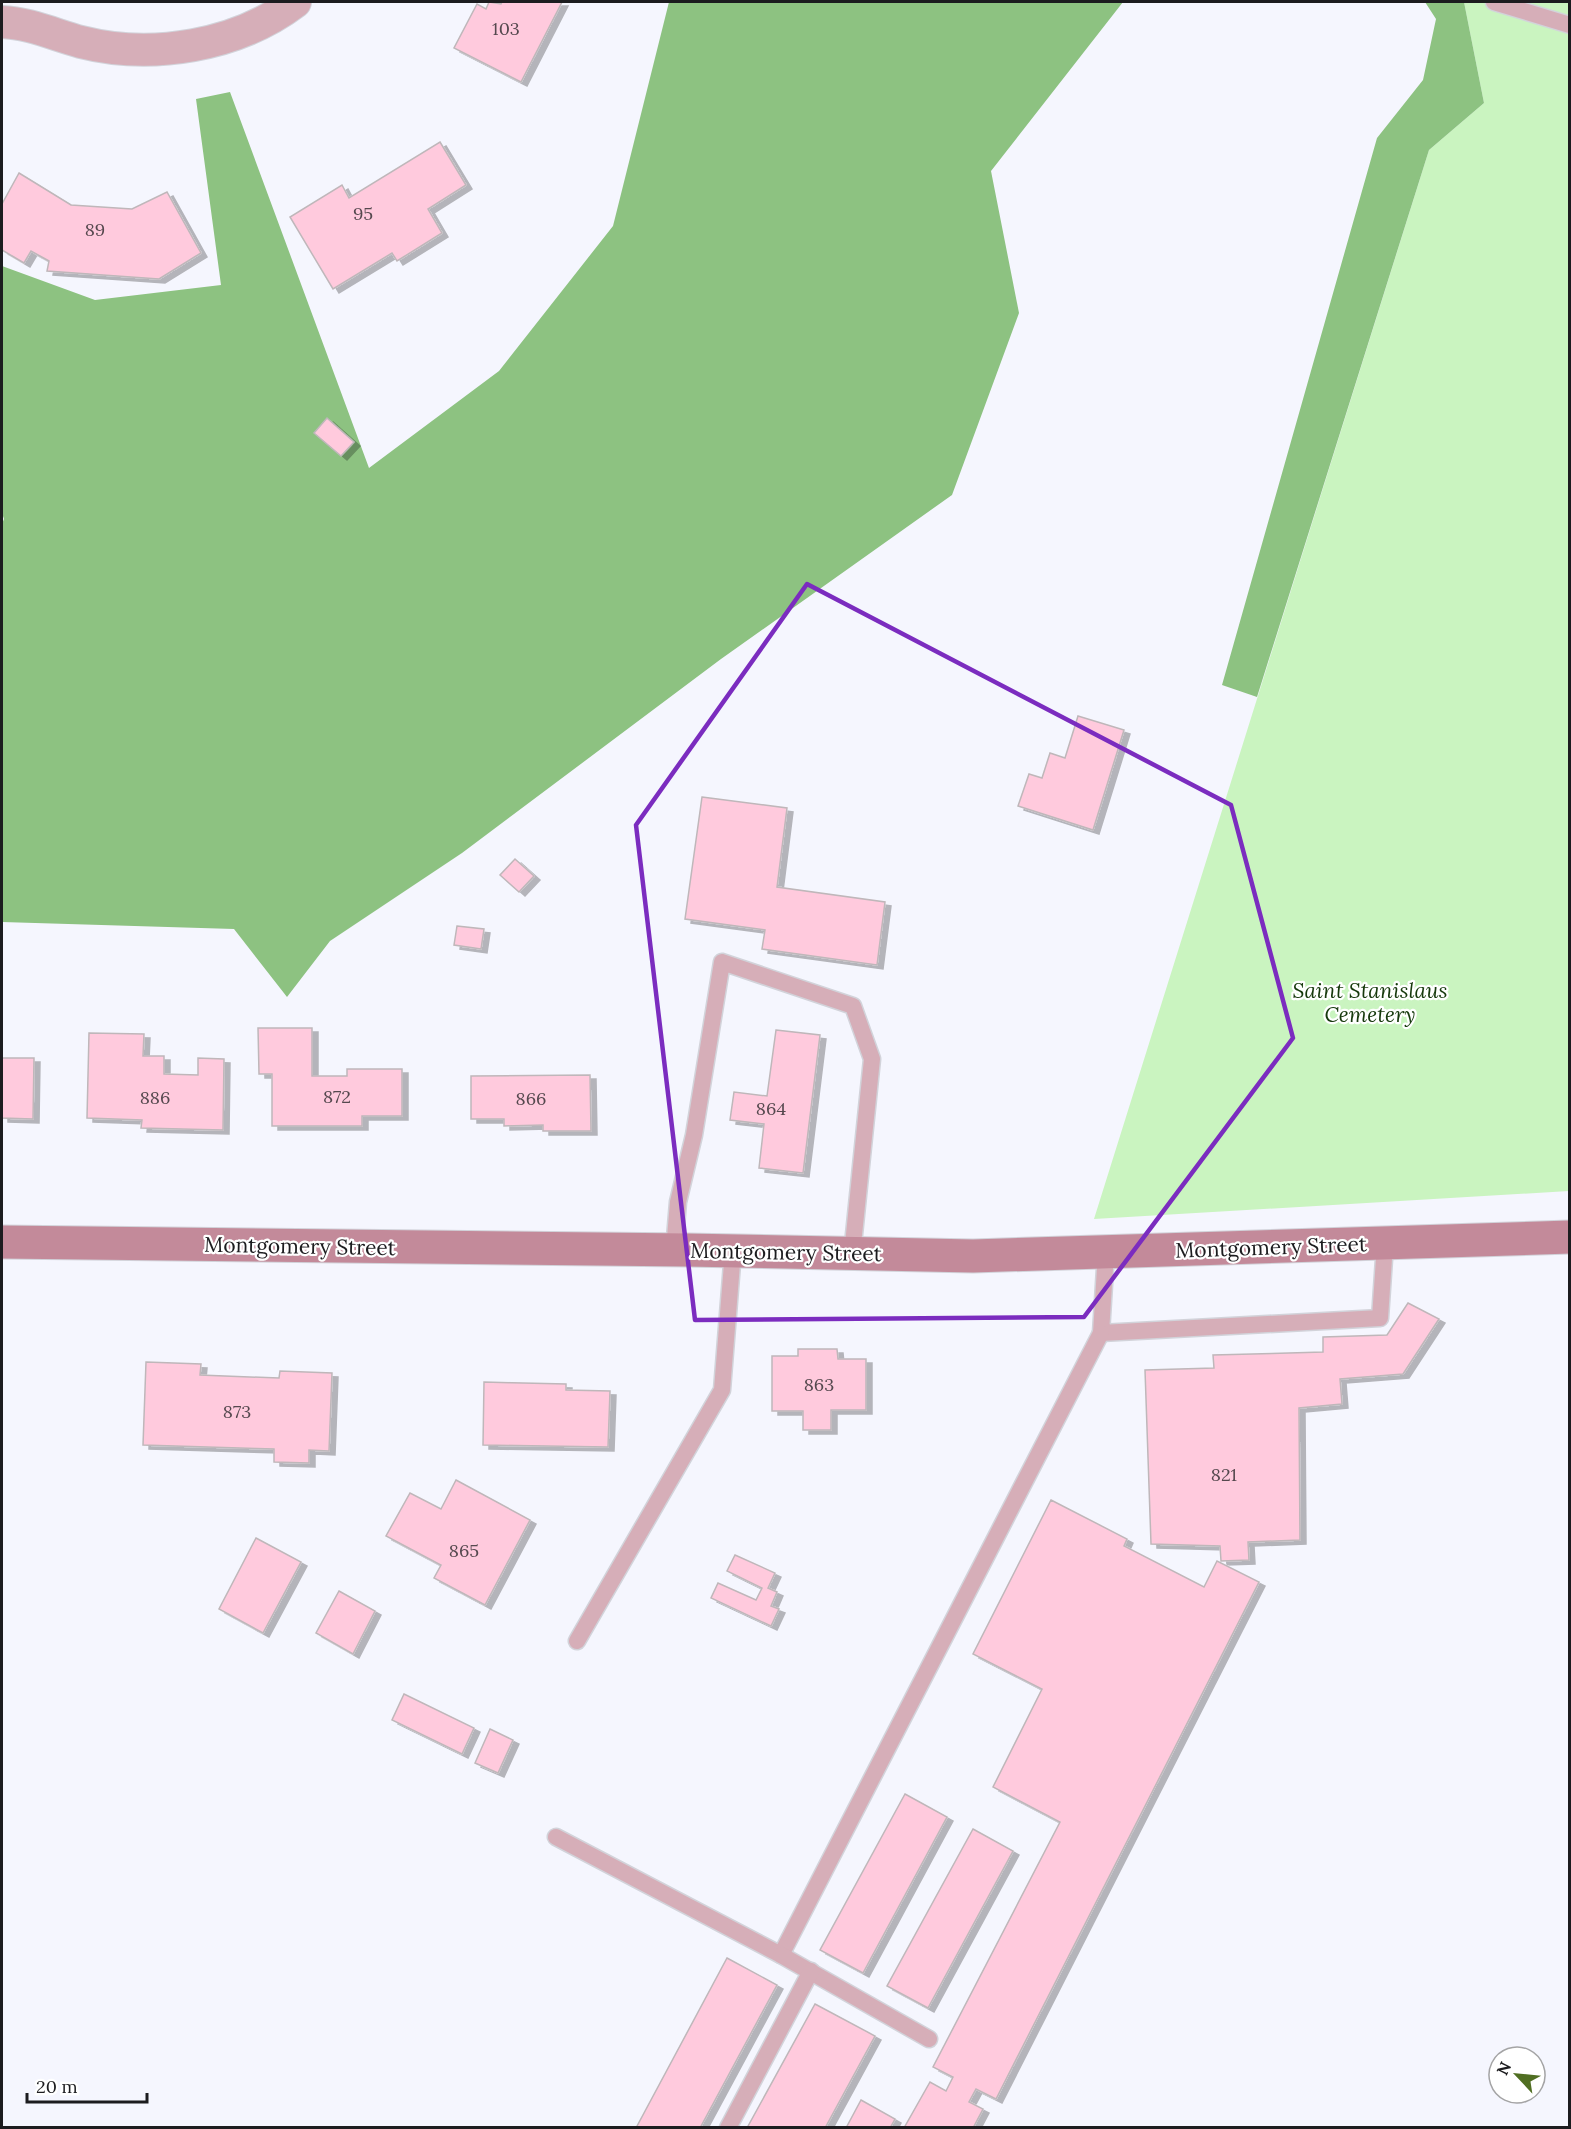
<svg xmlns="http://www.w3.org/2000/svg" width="1571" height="2129" viewBox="0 0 1571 2129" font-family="Lora,serif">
	<defs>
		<filter id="shadow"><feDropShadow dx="6" dy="4" stdDeviation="0" flood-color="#0004"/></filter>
	</defs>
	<rect width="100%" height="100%" fill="#f5f6fe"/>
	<!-- green -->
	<polygon fill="#caf4c0" points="1464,2 1569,2 1569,1191 1094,1219 1429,150 1484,103"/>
	<!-- forest -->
	<g fill="#8dc281">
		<polygon points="669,2 1123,2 991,171 1019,313 952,495 721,659 462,853 330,941 287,997 234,929 2,922 2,524 4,519 2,513 2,266 95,300 221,285 196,99 230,92 369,468 499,371 613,226"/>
		<polygon points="1425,2 1464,2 1484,103 1429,150 1257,697 1222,685 1377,138 1423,80 1436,19"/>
	</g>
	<!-- building -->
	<g fill="#ffcadd" stroke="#bfb7ba" stroke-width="1.5" filter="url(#shadow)">
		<polygon points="489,2 501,4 502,2 562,2 521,82 454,48 477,4 486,9"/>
		<polygon points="440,142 466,185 428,209 442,233 397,261 392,253 333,289 290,217 342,185 349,198"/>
		<polygon points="19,173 71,205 132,209 167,192 201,253 159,279 47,271 49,261 31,251 24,263 2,250 2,204"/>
		<polygon points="327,418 354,442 341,456 314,433"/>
		<polygon points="1078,716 1124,730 1093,830 1018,806 1029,774 1042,778 1050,753 1065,758"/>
		<polygon points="702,797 787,808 777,887 885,902 877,965 762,949 765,930 685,919"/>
		<polygon points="515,859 534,876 519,892 500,875"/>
		<polygon points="457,926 484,929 481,949 454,945"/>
		<polygon points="258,1028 312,1028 312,1076 347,1076 347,1069 402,1069 402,1116 362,1116 362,1126 272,1126 272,1074 259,1074"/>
		<polygon points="776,1030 820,1035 803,1173 759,1168 764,1124 730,1120 734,1092 767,1096"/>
		<polygon points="89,1033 144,1034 143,1056 164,1056 164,1074 198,1075 198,1058 224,1059 223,1130 141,1128 142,1120 87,1118"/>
		<polygon points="2,1058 34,1058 33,1119 2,1118"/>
		<polygon points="590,1075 591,1131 543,1131 543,1125 504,1126 504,1119 471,1119 471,1076"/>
		<polygon points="1408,1303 1439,1319 1403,1374 1340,1379 1342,1404 1299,1408 1300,1540 1248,1542 1249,1560 1221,1561 1220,1546 1151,1544 1145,1370 1214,1368 1213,1355 1323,1352 1323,1337 1387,1335"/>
		<polygon points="798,1349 837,1349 838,1359 866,1359 866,1410 831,1410 831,1430 803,1430 803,1411 772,1411 772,1356 798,1356"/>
		<polygon points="146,1362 201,1364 200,1375 279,1378 280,1371 332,1373 329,1451 309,1450 309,1463 274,1462 274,1449 143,1445"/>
		<polygon points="484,1382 566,1384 566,1390 610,1391 608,1447 483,1445"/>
		<polygon points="456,1480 530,1520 485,1605 434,1578 441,1565 386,1536 410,1493 441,1509"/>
		<polygon points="1051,1500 1127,1539 1124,1546 1204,1587 1217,1561 1259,1582 996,2099 976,2089 969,2102 983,2109 973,2128 904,2128 930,2082 946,2091 953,2077 933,2067 1060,1822 993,1787 1042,1689 973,1654"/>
		<polygon points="256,1538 301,1562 263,1633 219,1609"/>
		<polygon points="735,1555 775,1573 768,1588 777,1592 771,1606 779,1609 771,1626 711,1598 718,1583 756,1600 762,1588 727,1571"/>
		<polygon points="339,1591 375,1611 353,1654 316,1633"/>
		<polygon points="404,1694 474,1728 462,1754 392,1720"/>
		<polygon points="490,1729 513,1740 498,1773 475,1763"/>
		<polygon points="905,1794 947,1817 863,1973 820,1950"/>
		<polygon points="973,1829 1013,1851 928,2008 887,1986"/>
		<polygon points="727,1958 777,1985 700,2128 636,2128"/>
		<polygon points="815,2004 875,2036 825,2128 747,2128"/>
		<polygon points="861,2100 895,2119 890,2128 846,2128"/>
	</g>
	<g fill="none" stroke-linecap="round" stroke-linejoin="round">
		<defs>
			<g id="lane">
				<polyline points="1494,2 1570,25"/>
				<polyline points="674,1250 678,1202 694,1135 722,962 853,1006 872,1059 852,1254"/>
				<polyline points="1106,1252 1101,1333 1380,1318 1385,1244"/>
				<polyline points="577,1641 722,1390 733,1251"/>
				<polyline points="556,1837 781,1955 1101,1333"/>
				<polyline points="781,1955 929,2039"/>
				<polyline points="728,2128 811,1971"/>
			</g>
			<path id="street" d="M2 22C29 23 55 35 81 42 152 60 237 46 295 2"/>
			<polyline id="secondary" points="2,1242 687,1250 973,1256 1570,1237"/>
		</defs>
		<!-- lane casing -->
		<use href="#lane" stroke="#d2d3da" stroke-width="19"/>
		<!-- street casing -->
		<use href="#street" stroke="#d2d3da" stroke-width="34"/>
		<!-- secondary casing -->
		<use href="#secondary" stroke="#d2d3da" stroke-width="35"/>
		<!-- lane -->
		<use href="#lane" stroke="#d6aeb8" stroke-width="16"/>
		<!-- street -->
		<use href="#street" stroke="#d6aeb8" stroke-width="32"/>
		<!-- secondary -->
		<use href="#secondary" stroke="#c38a9a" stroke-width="33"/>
	</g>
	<!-- marked area -->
	<path fill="none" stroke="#7b2cbf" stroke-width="4.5" stroke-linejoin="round" d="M807 584 1231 805 1293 1038 1084 1317 695 1320 636 825Z"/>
	<g text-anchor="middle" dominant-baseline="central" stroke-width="4.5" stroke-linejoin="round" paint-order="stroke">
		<!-- number labels -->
		<g font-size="18" fill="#55484e">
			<text x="506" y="28">103</text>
			<text x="363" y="213">95</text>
			<text x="95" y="229">89</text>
			<text x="337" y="1096">872</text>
			<text x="155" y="1097">886</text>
			<text x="531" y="1098">866</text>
			<text x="771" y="1108">864</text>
			<text x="819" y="1384">863</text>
			<text x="237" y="1411">873</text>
			<text x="1224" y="1474">821</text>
			<text x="464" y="1550">865</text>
		</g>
		<!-- park labels -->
		<g font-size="21" font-style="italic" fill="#16390c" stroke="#fff">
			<text x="1370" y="990">Saint Stanislaus<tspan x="1370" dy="24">Cemetery</tspan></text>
		</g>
		<!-- street labels -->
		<g font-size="21" fill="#1c1c1f" stroke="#fff">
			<text transform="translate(300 1246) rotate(1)">Montgomery Street</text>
			<text transform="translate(1271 1247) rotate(-2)">Montgomery Street</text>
			<text transform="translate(786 1252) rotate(1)">Montgomery Street</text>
		</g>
	</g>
	<!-- border -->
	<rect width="1571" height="2129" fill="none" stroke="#1c1c1f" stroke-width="6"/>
	<!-- north arrow -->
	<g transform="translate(1517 2075) rotate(296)"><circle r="28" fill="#ffffff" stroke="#a4a4a5" stroke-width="1.5"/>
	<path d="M0-4.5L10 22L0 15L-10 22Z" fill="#506e22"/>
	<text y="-9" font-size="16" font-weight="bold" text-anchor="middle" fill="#1c1c1f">N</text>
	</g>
	<!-- scale -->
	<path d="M27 2093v9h120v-9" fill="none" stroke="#1c1c1f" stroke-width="3"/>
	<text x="36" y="2093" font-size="18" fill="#1c1c1f" stroke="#ffffff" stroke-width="4.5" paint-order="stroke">20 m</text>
</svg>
